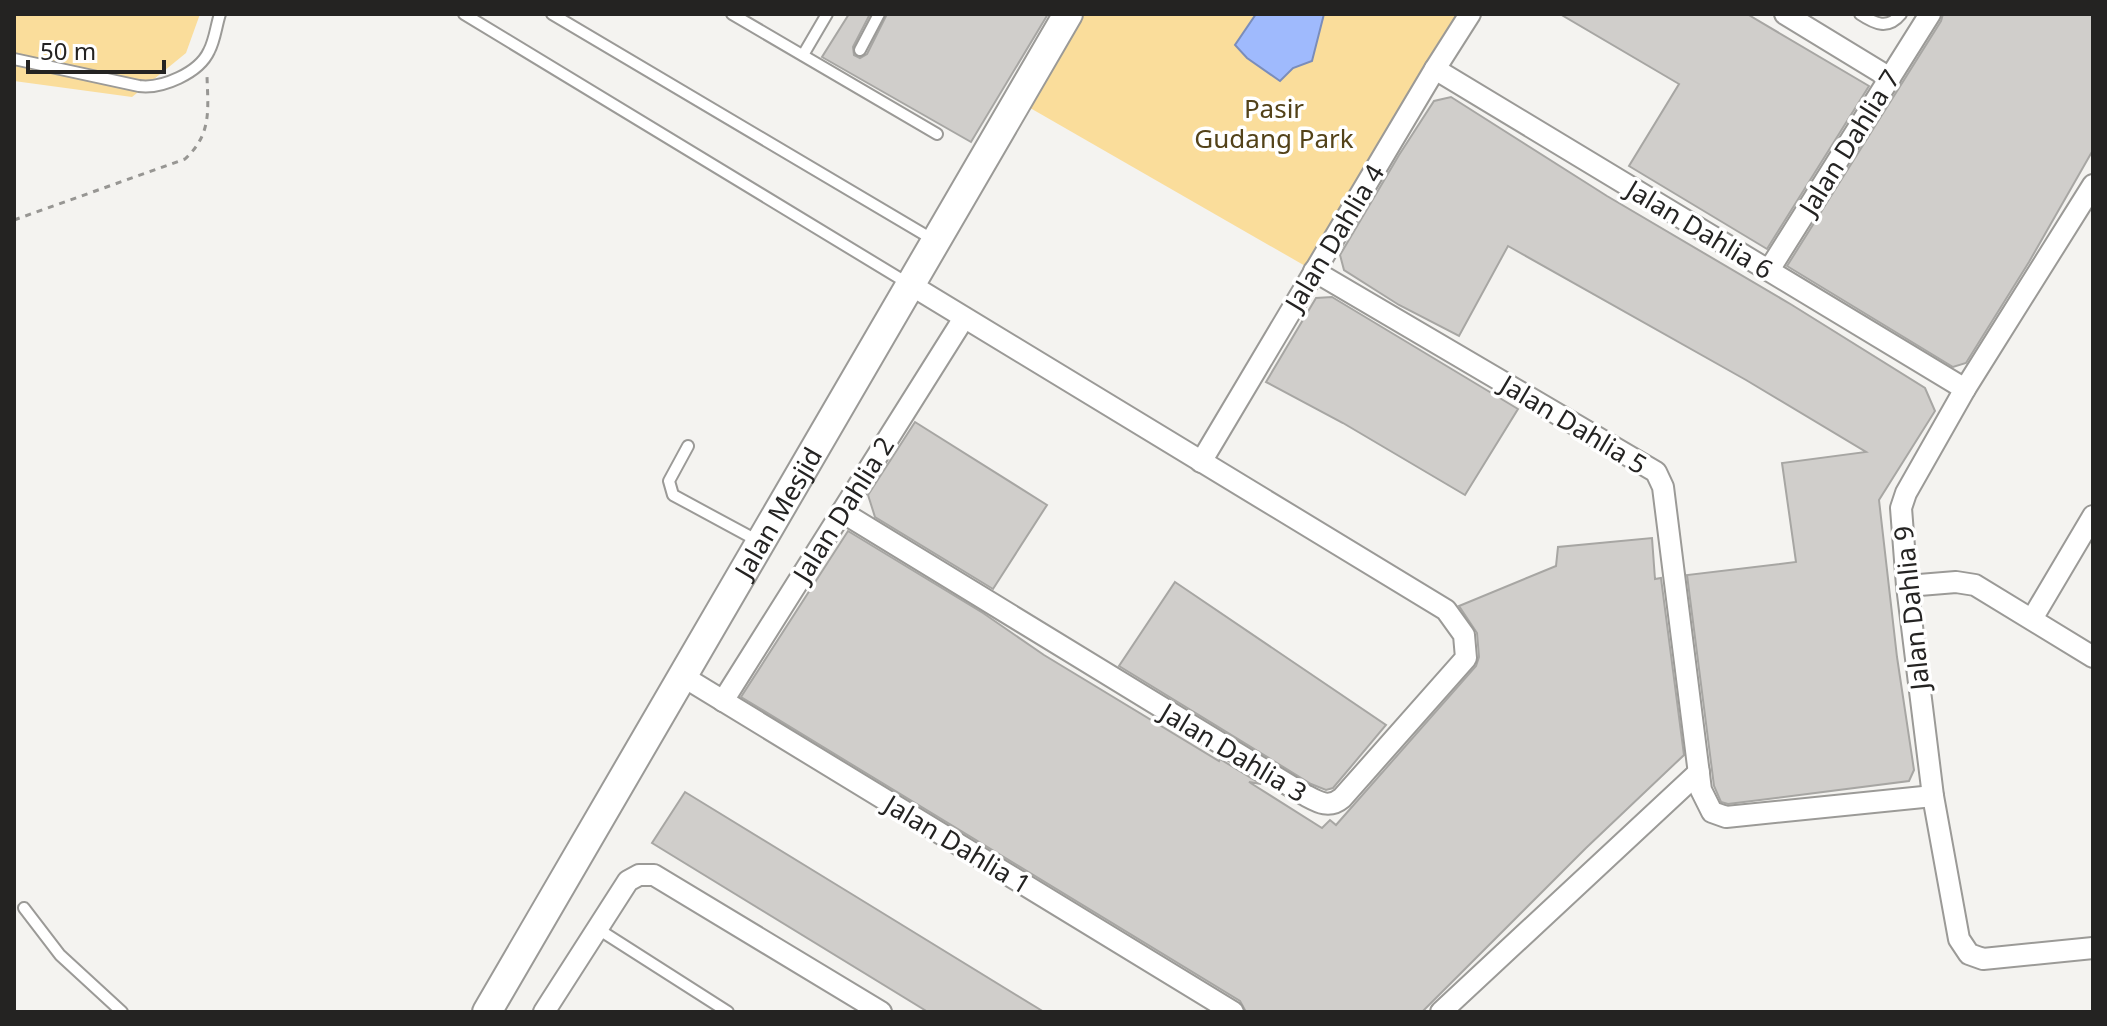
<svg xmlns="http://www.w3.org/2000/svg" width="2107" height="1026" viewBox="0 0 2107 1026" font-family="'Noto Sans',sans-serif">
	<rect width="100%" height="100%" fill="#f4f3f0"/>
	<!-- green -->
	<g fill="#fadd9b">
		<polygon points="14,14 200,14 186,53 132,97 14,81"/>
		<polygon points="1068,14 1470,14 1314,271 1018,101"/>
	</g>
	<!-- water -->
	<polygon fill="#9fbafd" stroke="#7a8dbb" stroke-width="2" points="1256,14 1324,14 1312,61 1293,68 1280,81 1247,58 1235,45"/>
	<!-- building -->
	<g fill="#d0cecb" stroke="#a7a6a3" stroke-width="2">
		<polygon points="849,14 870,14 853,47 854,55 860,58 867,54 887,14 1048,14 971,142 822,57"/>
		<polygon points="1560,14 1747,14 1869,86 1767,249 1629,166 1679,84"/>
		<polygon points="1943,14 2093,14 2093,150 2029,262 1966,363 1953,367 1787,266 1941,21"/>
		<polygon points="1451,97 1607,196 1792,305 1925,388 1935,411 1879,500 1897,657 1914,770 1909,781 1728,804 1721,802 1714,786 1687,575 1796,562 1782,463 1866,452 1746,380 1508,246 1459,336 1399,305 1344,270 1340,255 1399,155 1434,101"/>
		<polygon points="1332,297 1518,409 1465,495 1343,423 1266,382 1316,298"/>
		<polygon points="915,422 1047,505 993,589 875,517 868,495"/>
		<polygon points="848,531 983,613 1044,655 1219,761 1220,759 1261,784 1249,782 1322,828 1330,820 1336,825 1476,666 1479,657 1477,633 1459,606 1556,566 1558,547 1652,538 1655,579 1661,578 1684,755 1586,848 1422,1012 1246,1012 1240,1001 741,697"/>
		<polygon points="1175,582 1386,725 1333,788 1326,790 1311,784 1119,666"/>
		<polygon points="685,792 850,893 1044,1012 928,1012 652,843"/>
	</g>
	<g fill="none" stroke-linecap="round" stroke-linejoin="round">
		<defs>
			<g id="service">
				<polyline points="464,14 909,284"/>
				<polyline points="552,14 932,239"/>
				<polyline points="732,14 937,134"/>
				<path d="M1860 14C1875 24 1888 30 1901 14"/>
				<polyline points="860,50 879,14"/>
				<polyline points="803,55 827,14"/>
				<path d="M14 59 139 86C162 89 199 73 209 51 215 40 216 26 220 14"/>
				<polyline points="688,446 669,481 673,495 760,542"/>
				<polyline points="24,908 60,955 122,1012"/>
				<polyline points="598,929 728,1012"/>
			</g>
			<g id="minor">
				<polyline points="1785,14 1890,78"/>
				<polyline points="1435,69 1965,389"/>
				<polyline points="2093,185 1965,389 1906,493 1901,508 1907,586 1933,796 1959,939 1969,954 1983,959 2093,948"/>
				<polyline points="1769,270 1930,14"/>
				<polyline points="1314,271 1656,472 1663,487 1701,790 1712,812 1726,817 1933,796"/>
				<polyline points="1201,462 1435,69 1470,14"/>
				<path d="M842 512 1305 795C1318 802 1329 809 1342 798L1466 658 1464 635 1446 610 911 285"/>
				<polyline points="1907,586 1956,582 1975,585 2093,657"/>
				<polyline points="2032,619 2093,516"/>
				<polyline points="684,677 1233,1012"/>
				<polyline points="723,701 964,318"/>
				<polyline points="544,1012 628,881 639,875 654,875 881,1012"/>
				<polyline points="1441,1012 1699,772"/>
			</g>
			<g id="secondary">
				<path id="s1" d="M487 1012 1068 14"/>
			</g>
		</defs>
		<!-- service casing -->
		<use href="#service" stroke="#9b9a97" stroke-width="14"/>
		<!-- minor casing -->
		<use href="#minor" stroke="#9b9a97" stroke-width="24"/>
		<!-- secondary casing -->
		<use href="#secondary" stroke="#9b9a97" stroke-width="32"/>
		<!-- path -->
		<path stroke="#979693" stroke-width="3" stroke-dasharray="6 6" stroke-linecap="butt" d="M14 220 185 159C212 134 208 110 207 76"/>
		<!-- service -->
		<use href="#service" stroke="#fff" stroke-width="10"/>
		<!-- minor -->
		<use href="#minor" stroke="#fff" stroke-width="20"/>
		<!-- secondary -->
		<use href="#secondary" stroke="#fff" stroke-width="28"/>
	</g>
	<g text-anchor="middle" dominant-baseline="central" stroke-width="7" stroke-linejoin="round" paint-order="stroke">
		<!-- park labels -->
		<g font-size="26" fill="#534219" stroke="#fff">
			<text x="1274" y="108">Pasir<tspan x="1274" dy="30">Gudang Park</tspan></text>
		</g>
		<!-- street labels -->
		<g font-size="26" fill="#242322" stroke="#fff">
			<text transform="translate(1849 142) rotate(-58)">Jalan Dahlia 7</text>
			<text transform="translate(1700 229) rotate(31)">Jalan Dahlia 6</text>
			<text transform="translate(1334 237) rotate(-59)">Jalan Dahlia 4</text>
			<text transform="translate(1574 424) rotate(31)">Jalan Dahlia 5</text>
			<text transform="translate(843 509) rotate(-58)">Jalan Dahlia 2</text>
			<text stroke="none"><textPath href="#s1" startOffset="578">Jalan Mesjid</textPath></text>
			<text transform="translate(1911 608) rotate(-96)">Jalan Dahlia 9</text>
			<text transform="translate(1234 752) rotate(31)">Jalan Dahlia 3</text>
			<text transform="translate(958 844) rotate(31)">Jalan Dahlia 1</text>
		</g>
	</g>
	<!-- border -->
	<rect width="2107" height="1026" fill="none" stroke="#242322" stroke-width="32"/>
	<!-- scale -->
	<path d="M28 60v12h136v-12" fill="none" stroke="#242322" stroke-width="4"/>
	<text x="40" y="60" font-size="24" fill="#242322" stroke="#ffffff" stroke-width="6" paint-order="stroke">50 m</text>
</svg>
